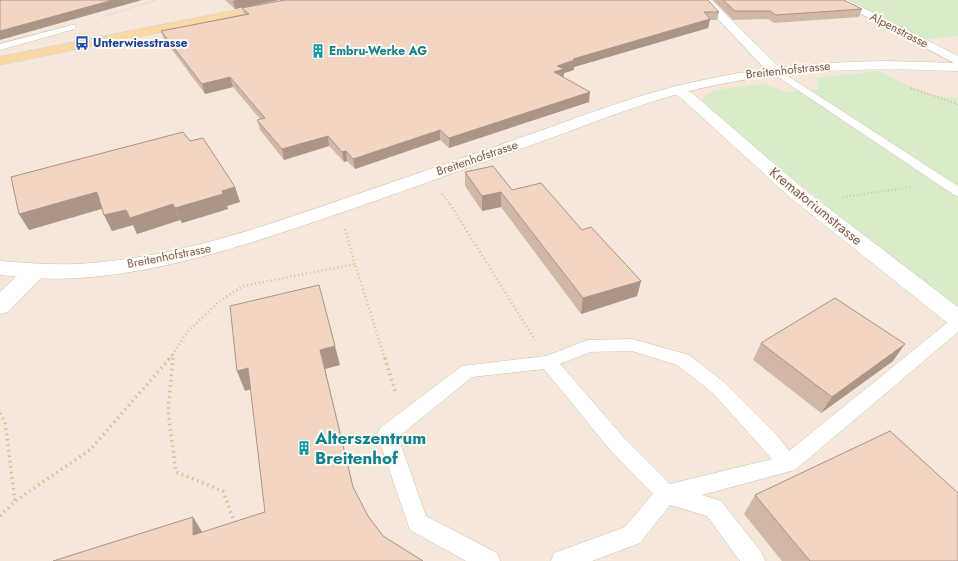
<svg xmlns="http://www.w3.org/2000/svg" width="958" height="561" viewBox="0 0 958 561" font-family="Jost,sans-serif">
	<rect width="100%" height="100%" fill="#fdf6ec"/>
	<!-- residential -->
	<rect fill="#f5e8da" x="0" y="0" width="958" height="561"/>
	<!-- green -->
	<g fill="#d8ecc9">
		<polygon points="847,0 958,0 958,36 924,39"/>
		<path d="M879 71C900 82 934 100 958 97V310L749 144 702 101 704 96 711 92 721 89 762 84 788 92 819 89 816 78Z"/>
	</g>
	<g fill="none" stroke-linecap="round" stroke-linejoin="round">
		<defs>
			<g id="service">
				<polygon points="72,25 75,25 75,29 0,50 0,44"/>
				<polygon points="774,67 958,186 958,196 954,195 771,72 769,70"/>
				<path d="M958 317V332L795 470 702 495 721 501 762 553 765 561H740L707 516 670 505 640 543 592 561H551L554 553 625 527 653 494 611 451 544 369 472 377 398 437 426 516 497 553 500 561H466L410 530 377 434 380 428 462 366 546 356 588 340 632 339 689 355 725 383 776 434 789 451 952 319ZM632 351 677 365 713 393 772 459 670 484 625 439 560 364 590 352Z"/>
			</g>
			<g id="minor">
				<polygon points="700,0 711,0 779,67 781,70 779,73 769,73"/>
				<polygon points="835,0 848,0 958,56 958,65"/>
				<polygon points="676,86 692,93 806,191 958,307 958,327 950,325 792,199 682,99 669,90 671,87"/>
				<polygon points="35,264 43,266 46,271 43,276 8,312 0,314 0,292 27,266"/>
			</g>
			<path id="tertiary" d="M887 61 958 63V71C865 67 772 69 682 93 635 105 591 124 545 140 464 169 383 199 302 226 230 250 155 273 79 278 53 280 26 278 0 275V261C26 263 52 265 78 264 170 259 260 228 346 198 410 176 474 154 537 132 576 118 615 103 655 92 731 70 808 62 887 61Z"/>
			<polygon id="primary" points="287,0 309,0 304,3 0,65 0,57"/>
		</defs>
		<!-- service casing -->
		<use href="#service" stroke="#d1beb0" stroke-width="1"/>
		<!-- minor casing -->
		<use href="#minor" stroke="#d1beb0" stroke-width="1"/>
		<!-- tertiary casing -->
		<use href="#tertiary" stroke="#d1beb0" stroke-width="1"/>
		<!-- primary casing -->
		<use href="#primary" stroke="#dad1cd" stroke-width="1"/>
		<!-- path-far3 -->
		<g stroke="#d9b8a5" stroke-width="1.5" stroke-dasharray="0.5 1.5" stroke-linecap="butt">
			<polyline points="103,17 156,0"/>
			<polyline points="911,88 913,89"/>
		</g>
		<!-- path-far2 -->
		<g stroke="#d9b8a5" stroke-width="2" stroke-dasharray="1 2.5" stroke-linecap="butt">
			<polyline points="911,88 958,104"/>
			<polyline points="442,194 451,205"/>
			<polyline points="843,197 911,187"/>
		</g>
		<!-- path-far1 -->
		<g stroke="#d9b8a5" stroke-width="2.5" stroke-dasharray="1 3" stroke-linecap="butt">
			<polyline points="450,204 535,340"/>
			<polyline points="345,229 355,264"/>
			<polyline points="169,359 173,354"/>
			<polyline points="173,359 173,354 188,331 221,300 243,286 355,264 385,359"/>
		</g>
		<!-- path -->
		<g stroke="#d9b8a5" stroke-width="3.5" stroke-dasharray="1.5 4" stroke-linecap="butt">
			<polyline points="173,358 168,411 176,472 223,491 235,524"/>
			<polyline points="385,358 396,394"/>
			<polyline points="0,413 5,422 15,501"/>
			<polyline points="0,516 15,501 90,450 170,358"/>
		</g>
		<!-- service -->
		<use href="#service" fill="#fff" fill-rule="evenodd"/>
		<!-- minor -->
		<use href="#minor" fill="#fff" fill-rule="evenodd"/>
		<!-- tertiary -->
		<use href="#tertiary" fill="#fff" fill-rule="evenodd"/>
		<!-- primary -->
		<use href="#primary" fill="#fbd9a5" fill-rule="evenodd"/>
	</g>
	<!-- wall -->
	<g fill="#d1b7a8">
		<polygon points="225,0 279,0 235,9"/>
		<polygon points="713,0 844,0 862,9 859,17 774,23 768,19 733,20"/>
		<polygon points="242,8 719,12 717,20 710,20 708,28 574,67 574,70 564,73 563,77 589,102 449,148 440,140 355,169 347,161 344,162 329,146 284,160 260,130 257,120 260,119 233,87 205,94 164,39 161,31 244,14"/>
		<polygon points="190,141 235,187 240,202 227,206 228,209 182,223 180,220 137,234 133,225 112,231 104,215 102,208 29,230 19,214"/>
		<polygon points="465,172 512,190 582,230 641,281 637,296 581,314 501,207 482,211 465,186"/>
		<polygon points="761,343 893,361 821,413 753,360"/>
		<polygon points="755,495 958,561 782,561 744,514"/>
	</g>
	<!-- shaded-wall -->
	<g fill="#aa9588">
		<polygon points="113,0 142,0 0,40 0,31"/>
		<polygon points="236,0 279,0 235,9 233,1"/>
		<polygon points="710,19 708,28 574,67 574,70 564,73 563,79 554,72 557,66 573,59"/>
		<polygon points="230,77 233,87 205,94 202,84"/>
		<polygon points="590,92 589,102 449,148 449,138"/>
		<polygon points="440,130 440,140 355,169 353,159"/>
		<polygon points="328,136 329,146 284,160 282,149"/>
		<polygon points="346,151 347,161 344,162 342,152"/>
		<polygon points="235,187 240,202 227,206 228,209 182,223 175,208"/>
		<polygon points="97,192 105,208 29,230 19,214"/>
		<polygon points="501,192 501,207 482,211 482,196"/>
		<polygon points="173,204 180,220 137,234 133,225 112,231 104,215 126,210"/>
		<polygon points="641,281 637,296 581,314 583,298"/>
		<polygon points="905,344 893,361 821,413 832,397"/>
		<polygon points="335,346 340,365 325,369 358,505 320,350"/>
		<polygon points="248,368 255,388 245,391 237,371"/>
		<polygon points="193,517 204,535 193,535"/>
	</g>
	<!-- building -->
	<g fill="#f3d5c3" stroke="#aa9588">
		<polygon points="0,0 113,0 0,31"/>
		<polygon points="285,0 708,0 719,12 704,12 710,19 573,59 575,60 557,66 564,69 554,72 590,92 449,138 440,130 353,159 346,151 342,152 328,136 282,149 257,120 265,118 230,77 202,84 161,31 249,14 242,8"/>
		<polygon points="723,0 844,0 862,9 776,15 770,11 735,11"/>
		<polygon points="183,132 190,141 203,138 235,187 222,191 223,194 175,208 173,204 130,218 126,210 104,215 97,192 19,214 11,177"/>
		<polygon points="493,166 512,190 541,183 582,230 591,227 641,281 583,298 501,192 482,196 465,172"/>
		<polygon points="319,285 335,346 320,350 353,487 368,516 383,536 423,561 53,561 193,517 193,535 265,512 248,368 237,371 230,306"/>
		<polygon points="835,298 905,344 832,397 761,343"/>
		<polygon points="890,431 958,493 958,561 810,561 755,495"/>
	</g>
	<!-- icons -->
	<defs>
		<symbol id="bus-bare" viewBox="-9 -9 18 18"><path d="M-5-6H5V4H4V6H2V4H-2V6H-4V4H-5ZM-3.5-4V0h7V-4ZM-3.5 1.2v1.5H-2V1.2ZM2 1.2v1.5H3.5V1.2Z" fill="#1a4fb4" stroke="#fffaf3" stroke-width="2.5" paint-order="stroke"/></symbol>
		<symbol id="building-bare" viewBox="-9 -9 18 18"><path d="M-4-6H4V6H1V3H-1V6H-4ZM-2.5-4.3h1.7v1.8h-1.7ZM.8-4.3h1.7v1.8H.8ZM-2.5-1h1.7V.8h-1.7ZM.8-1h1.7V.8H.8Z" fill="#0f9aa8" stroke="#fffaf3" stroke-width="2.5" paint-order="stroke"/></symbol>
	</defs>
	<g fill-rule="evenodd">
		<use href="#bus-bare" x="72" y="33" width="20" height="20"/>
		<use href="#building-bare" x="308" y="41" width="20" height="20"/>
		<use href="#building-bare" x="294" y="438" width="20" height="20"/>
	</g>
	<g text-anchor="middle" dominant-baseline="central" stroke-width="4" stroke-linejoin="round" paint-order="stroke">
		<!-- far-street labels -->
		<g font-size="12" fill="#7a5c4d" stroke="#fffaf3">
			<text transform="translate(899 30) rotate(27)">Alpenstrasse</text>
			<text transform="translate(788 70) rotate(-6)">Breitenhofstrasse</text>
			<text transform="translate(477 158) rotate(-19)">Breitenhofstrasse</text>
			<text transform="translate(169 256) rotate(-11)">Breitenhofstrasse</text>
		</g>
		<!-- far-transit labels -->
		<g font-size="12" font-weight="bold" fill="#164399" stroke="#fffaf3" text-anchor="start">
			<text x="93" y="43">Unterwiesstrasse</text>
		</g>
		<!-- far-culture labels -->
		<g font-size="12" font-weight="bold" fill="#0d838f" stroke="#fffaf3" text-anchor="start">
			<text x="329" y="51">Embru-Werke AG</text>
		</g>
		<!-- street labels -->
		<g font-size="14" fill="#7a5c4d" stroke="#fffaf3">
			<text transform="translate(816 206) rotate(39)">Krematoriumstrasse</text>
		</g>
		<!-- near-culture labels -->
		<g font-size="17" font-weight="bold" fill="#0d838f" stroke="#fffaf3" text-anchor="start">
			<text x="315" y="438">Alterszentrum<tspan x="315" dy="20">Breitenhof</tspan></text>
		</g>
	</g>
</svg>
